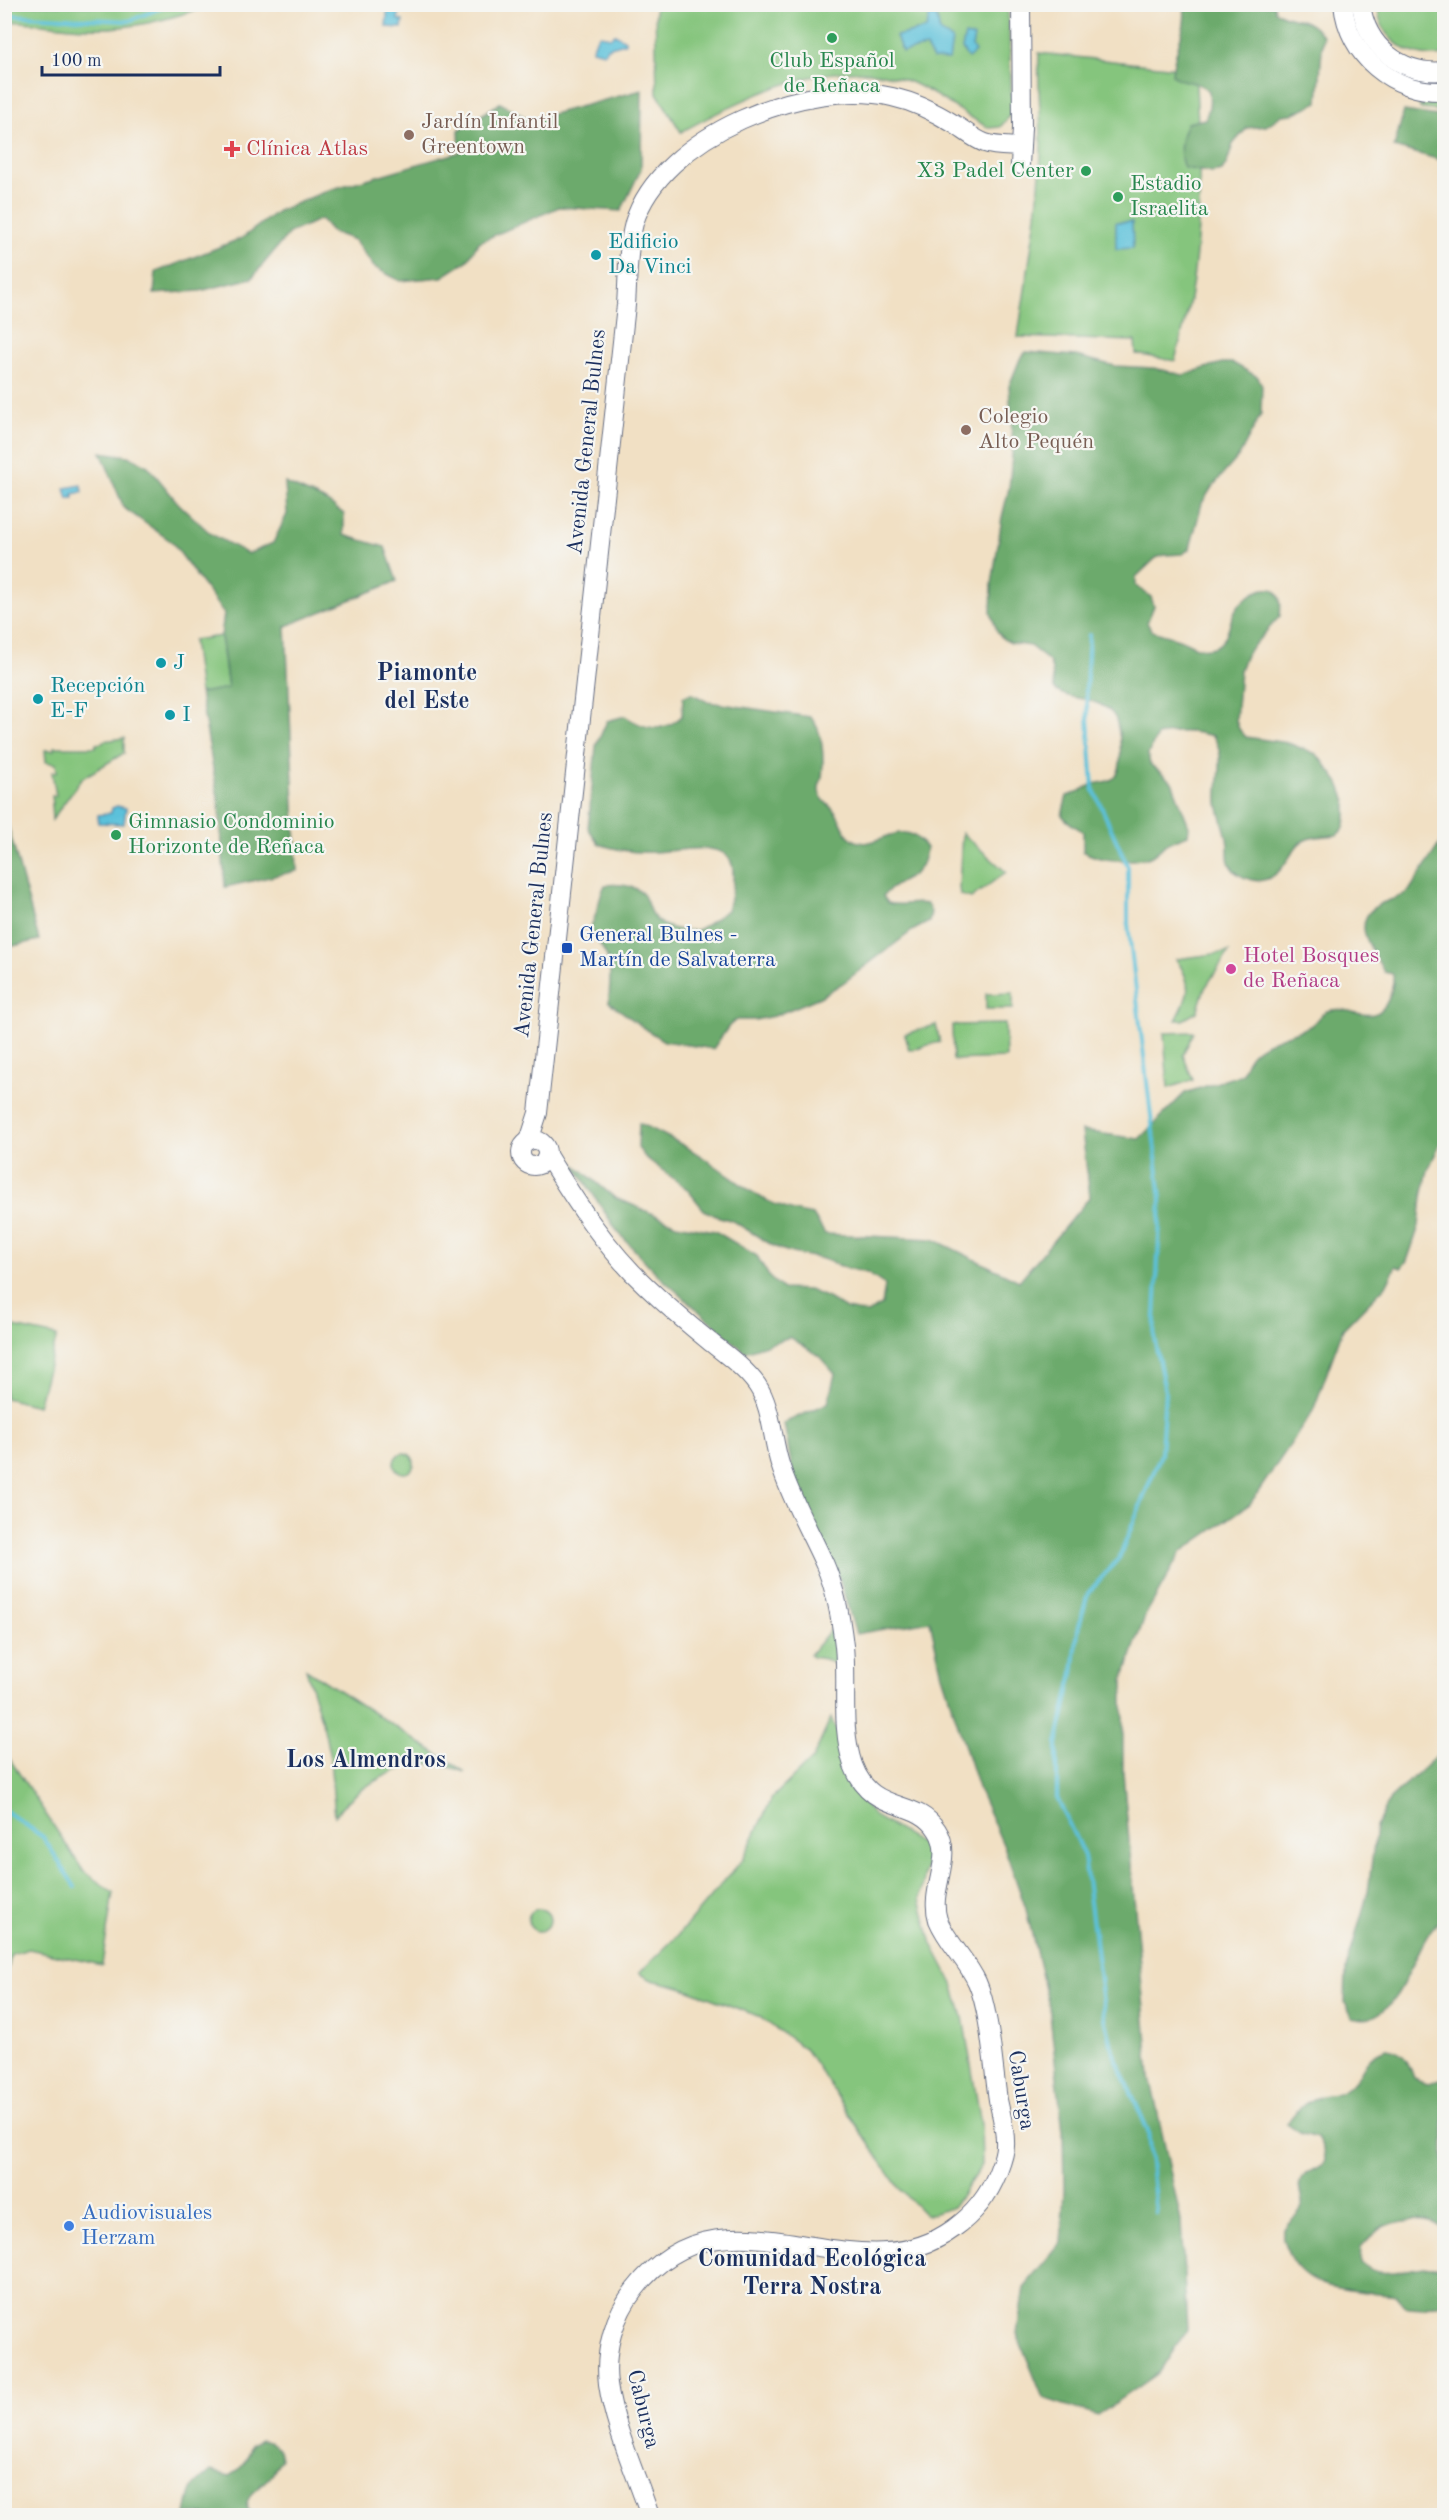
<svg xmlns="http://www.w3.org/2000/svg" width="1449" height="2520" viewBox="0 0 1449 2520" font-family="'Old Standard TT',serif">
	<rect width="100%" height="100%" fill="#f6f6f2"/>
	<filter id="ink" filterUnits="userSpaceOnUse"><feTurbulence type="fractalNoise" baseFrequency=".0167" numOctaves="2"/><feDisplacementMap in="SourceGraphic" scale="12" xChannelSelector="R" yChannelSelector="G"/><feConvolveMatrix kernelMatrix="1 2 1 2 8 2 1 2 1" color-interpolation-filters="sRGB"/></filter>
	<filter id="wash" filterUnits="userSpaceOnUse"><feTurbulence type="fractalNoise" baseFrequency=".008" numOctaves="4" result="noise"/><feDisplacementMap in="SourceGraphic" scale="24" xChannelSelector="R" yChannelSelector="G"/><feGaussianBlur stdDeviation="1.35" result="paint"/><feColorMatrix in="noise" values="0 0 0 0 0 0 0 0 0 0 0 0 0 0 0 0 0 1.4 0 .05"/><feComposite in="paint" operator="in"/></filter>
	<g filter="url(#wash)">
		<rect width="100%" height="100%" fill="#f1e0c4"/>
		<!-- green -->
		<g fill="#85c57d" stroke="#507a6e" stroke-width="1.5">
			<path d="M54 5 98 6 210 5C171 19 130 30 88 28 60 27 32 22 5 21V5Z"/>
			<path d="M655 5H1008L1012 107 1009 117 1000 127 989 128C963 114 938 94 910 82 836 50 746 97 681 132L657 93Z"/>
			<path d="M1378 5H1444V55C1412 60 1378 41 1378 5Z"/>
			<path d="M1039 53 1195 70C1200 147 1203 223 1190 299 1186 320 1180 340 1175 361L1136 354 1135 341 1018 337C1026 277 1039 215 1041 154 1042 121 1037 87 1039 53Z"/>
			<polygon points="1444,100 1444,111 1421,109 1419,106"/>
			<polygon points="221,636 228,689 200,693 193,640"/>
			<polygon points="124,738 124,753 81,779 52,820 51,804 53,804 52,796 56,796 52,772 57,772 56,764 46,762 45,750 54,750 54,747 96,747 96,744 103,743 103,741"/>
			<polygon points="962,833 1006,872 971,898 960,895 959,887"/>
			<path d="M1229 952 1205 988 1197 1012 1183 1020H1176C1190 995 1193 984 1176 959Z"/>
			<polygon points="1013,993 1013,1009 986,1009 986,994"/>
			<polygon points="1005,1024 1006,1058 953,1060 952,1025"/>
			<polygon points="936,1025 940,1042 909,1050 905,1034"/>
			<polygon points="1194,1032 1183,1055 1193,1080 1168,1088 1164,1033"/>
			<polygon points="5,1325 57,1336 38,1406 5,1398"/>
			<circle cx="404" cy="1463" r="10"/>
			<polygon points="831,1629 833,1630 836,1660 833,1663 825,1659 812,1657 810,1655"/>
			<path d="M306 1669 465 1772C458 1770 450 1766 442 1765 405 1758 356 1787 335 1816L330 1758 324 1729Z"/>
			<polygon points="831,1718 840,1739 850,1786 873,1815 922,1844 928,1858 920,1899 932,1944 953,1984 963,2017 981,2124 982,2165 953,2207 926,2216 898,2187 806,2050 758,2016 681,1987 652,1980 639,1973 678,1935 743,1859 772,1798 813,1758"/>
			<polygon points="5,1752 84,1872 113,1892 102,1965 29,1949 11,1954 5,1989"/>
			<circle cx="539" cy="1920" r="11"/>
		</g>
		<!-- forest -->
		<g fill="#6caa6c" stroke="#446c65" stroke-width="1.5">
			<path d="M1184 5H1274L1275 11C1295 23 1303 13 1323 36L1318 102 1292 114 1282 115 1266 126 1247 128 1233 144 1227 163 1222 171 1212 173 1184 168C1178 154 1180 137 1187 123L1205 119C1210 109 1210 102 1209 91 1193 78 1187 86 1172 75 1173 50 1188 31 1184 5Z"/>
			<polygon points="642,90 641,169 621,211 559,207 479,242 467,261 442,277 400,281 374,267 354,240 332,232 321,219 289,233 252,278 200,291 154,294 156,272 242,238 278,211 329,190 460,152 459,130 500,103 530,120"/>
			<polygon points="1404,111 1444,117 1444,161 1394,147"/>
			<path d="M1026 352 1076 356 1115 366 1154 368 1183 375 1222 363H1233L1258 377 1262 386 1261 414 1239 456 1212 487 1202 503 1190 548 1183 554 1165 555 1156 558 1136 577V586L1151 597 1154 606 1147 623 1152 631C1161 634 1170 636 1179 639 1191 643 1199 652 1214 647 1231 641 1227 618 1239 605 1258 585 1285 578 1280 616L1247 653 1243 662 1240 670 1236 720 1239 729 1246 737 1288 743 1316 754 1322 760 1339 783 1346 801V819L1344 828 1337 835C1326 836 1306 836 1298 845 1288 857 1283 873 1267 879 1254 884 1233 876 1229 862 1227 855 1229 847 1227 839 1225 827 1220 816 1218 803 1216 780 1227 757 1213 736 1195 731 1174 730 1157 736L1148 754 1150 764 1172 782 1189 826 1188 835C1181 838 1173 840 1166 844 1160 849 1155 856 1147 858 1128 862 1100 862 1083 851V832C1075 825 1068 824 1062 815L1067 796C1077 794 1084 788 1093 784 1100 782 1109 783 1115 777 1124 769 1120 734 1117 723 1116 717 1111 711 1106 708 1090 696 1068 701 1054 689L1052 670 1049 661 1030 646 1011 643 1003 639 997 631 991 613 992 584 1002 517 1009 488 1013 446 1009 386 1020 359Z"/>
			<polygon points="101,452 128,456 148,466 178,503 211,534 248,554 273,543 287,514 285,483 324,500 344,514 344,535 385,547 397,581 286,626 297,871 225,887 219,804 200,693 228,688 221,636 224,614 172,542 124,508"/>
			<path d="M691 693 708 702 810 717C824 730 824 759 822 778 821 782 818 786 819 791 820 800 830 805 835 812 841 819 843 830 849 836 873 860 900 809 926 848 922 883 901 875 883 896L888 903C901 907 913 901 927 904L931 912 929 922 912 931 843 983 820 997 774 1016 755 1020H736L729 1026 713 1049 664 1041 648 1031 609 1002C609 988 613 966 605 953 600 944 594 937 590 927 598 916 598 898 605 885 617 884 631 884 641 892 648 898 647 909 653 916 661 928 682 932 696 930 706 927 718 916 727 910 750 833 708 849 654 852 636 853 616 850 599 844L588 828 596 746 607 721 625 716C644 729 663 734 682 716L683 697Z"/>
			<polygon points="5,815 39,940 5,948 4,948"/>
			<path d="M1444 837V996L1442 1009 1444 1027V1135L1428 1170 1422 1197 1419 1226 1407 1261 1401 1268 1396 1266 1387 1284 1343 1329 1313 1411 1250 1504 1181 1552 1145 1616 1123 1680V1773L1150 2077 1181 2221 1187 2329 1160 2372 1097 2416 1043 2398 1017 2334 1024 2287 1061 2243 1064 2190 1063 2132 1049 2006 1026 1909 1005 1849 978 1788 942 1675 930 1621 856 1634 840 1581 793 1475 784 1423 828 1403 835 1374 819 1356 790 1337 745 1352 658 1275 617 1231 572 1162 614 1197 676 1224 715 1231 757 1256 770 1278 783 1289 809 1290 828 1298 846 1309 867 1313 882 1305 885 1285 867 1273 846 1268 823 1259 792 1253 775 1247 733 1221 716 1216 704 1210 687 1189 645 1157 638 1148 639 1123C661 1133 683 1144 704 1158 745 1185 762 1207 813 1215L825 1234 933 1239 1019 1281 1090 1197 1082 1131 1139 1139 1185 1093 1243 1074C1246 1041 1286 1038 1310 1026 1317 1022 1319 1014 1327 1011 1349 1003 1375 1030 1388 1000 1392 991 1394 984 1393 974L1384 972C1372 949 1348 922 1380 904 1390 899 1400 898 1409 891Z"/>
			<path d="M1444 1749V1916C1413 1940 1408 2005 1370 2018 1365 2020 1357 2018 1351 2017L1345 2002 1346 1969 1368 1892 1376 1827 1390 1799Z"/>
			<path d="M1387 2049C1405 2051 1409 2063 1414 2078L1428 2083 1444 2079V2228C1427 2216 1396 2219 1379 2230 1372 2234 1366 2241 1361 2247L1360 2263C1387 2286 1418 2259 1444 2269V2303L1423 2309 1407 2308 1396 2295C1358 2289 1309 2295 1289 2255 1286 2248 1281 2240 1283 2233 1285 2221 1298 2218 1302 2207 1304 2198 1296 2189 1301 2180 1312 2162 1338 2173 1317 2138L1300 2133 1287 2124C1295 2110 1310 2097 1327 2095 1336 2094 1342 2093 1349 2087 1366 2073 1360 2057 1387 2049Z"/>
			<path d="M260 2440 271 2443 279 2449 281 2458 272 2475 251 2494 247 2502 249 2511 258 2515H186C191 2488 188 2490 211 2471L230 2476C243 2468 247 2460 252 2445Z"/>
		</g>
		<!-- water -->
		<g fill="#5cc1da" stroke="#3c789c" stroke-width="1.5">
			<polygon points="388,6 400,8 398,20 403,21 402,28 386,27"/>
			<polygon points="930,15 937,17 940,33 952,39 949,60 933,59 926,47 902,52 896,36 926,29"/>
			<polygon points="615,34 625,40 625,43 607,48 604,53 592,50 597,37 600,35 611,37"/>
			<polygon points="965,35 974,37 972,47 975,52 968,58 962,49"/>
			<polygon points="1116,222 1132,222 1133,248 1116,249"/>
			<polygon points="81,485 83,492 73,494 74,498 68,499 65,488"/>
			<polygon points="117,806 126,808 124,824 98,823 98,815 111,813 112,808"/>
		</g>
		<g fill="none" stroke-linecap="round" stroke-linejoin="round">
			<!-- stream -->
			<g stroke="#5cc1da" stroke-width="4">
				<polyline points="4,15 129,21 171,4"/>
				<polyline points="1089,635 1086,690 1093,788 1128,867 1128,924 1161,1199 1154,1337 1165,1391 1161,1454 1119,1558 1088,1593 1078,1630 1073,1673 1057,1744 1057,1798 1084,1856 1105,2018 1113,2051 1148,2131 1156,2213"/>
				<polyline points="4,1810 43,1837 75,1887"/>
			</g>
		</g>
	</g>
	<g filter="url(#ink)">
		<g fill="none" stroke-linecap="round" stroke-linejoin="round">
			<defs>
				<g id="secondary">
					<path d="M1343 4C1348 56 1393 93 1444 91"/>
					<path d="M1361 4C1366 47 1402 75 1444 71"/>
					<polyline points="1020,165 1022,128 1021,4"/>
					<circle cx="534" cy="1153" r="13"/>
					<path d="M529 1141 538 1113 626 305C628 278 627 249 634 223 661 135 808 77 892 97 915 102 935 112 954 124 964 130 974 139 985 143 996 147 1010 146 1021 147"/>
					<path d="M547 1155C575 1201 607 1250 647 1287 667 1306 688 1324 709 1341 725 1354 745 1368 757 1385 772 1407 772 1439 780 1464 791 1500 810 1531 825 1565 836 1590 841 1619 844 1646 848 1686 840 1726 853 1765 872 1816 915 1796 937 1830 955 1857 928 1890 938 1920 947 1942 967 1960 977 1982 990 2011 993 2067 998 2100 1001 2114 1006 2131 1005 2146 1005 2154 1001 2164 998 2172 989 2195 973 2215 953 2229 854 2301 724 2173 635 2289 614 2315 604 2351 608 2384 614 2427 636 2474 650 2516"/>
				</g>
			</defs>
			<!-- secondary casing -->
			<use href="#secondary" stroke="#666d82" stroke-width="20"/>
			<!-- secondary -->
			<use href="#secondary" stroke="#fff" stroke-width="18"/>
		</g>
	</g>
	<!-- markers -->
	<g fill="#2e9e5b" stroke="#f6f6f2" stroke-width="2">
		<circle cx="832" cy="38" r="6"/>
		<circle cx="1086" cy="171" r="6"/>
		<circle cx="1118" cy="197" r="6"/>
		<circle cx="116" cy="835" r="6"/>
	</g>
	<g fill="#8d6e63" stroke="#f6f6f2" stroke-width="2">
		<circle cx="409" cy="135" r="6"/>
		<circle cx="966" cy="430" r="6"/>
	</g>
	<path fill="#e0444e" stroke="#f6f6f2" stroke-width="2" d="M229 140h6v6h6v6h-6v6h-6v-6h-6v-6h6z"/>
	<g fill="#0f9aa8" stroke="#f6f6f2" stroke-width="2">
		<circle cx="596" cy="255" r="6"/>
		<circle cx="161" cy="663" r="6"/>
		<circle cx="38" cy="699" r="6"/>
		<circle cx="170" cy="715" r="6"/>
	</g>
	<rect fill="#1a4fb4" stroke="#f6f6f2" stroke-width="2" x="561" y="942" width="12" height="12" rx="3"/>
	<circle fill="#d1479c" stroke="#f6f6f2" stroke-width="2" cx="1231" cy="969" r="6"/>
	<circle fill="#3f7fe0" stroke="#f6f6f2" stroke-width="2" cx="69" cy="2226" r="6"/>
	<g text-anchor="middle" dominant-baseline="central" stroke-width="4.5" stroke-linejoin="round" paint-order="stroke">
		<!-- leisure labels -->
		<g font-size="22" fill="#27864d" stroke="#f6f6f2" text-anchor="start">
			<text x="832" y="61" text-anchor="middle">Club Español<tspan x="832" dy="25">de Reñaca</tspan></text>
			<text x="1074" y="171" text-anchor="end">X3 Padel Center</text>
			<text x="1130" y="184">Estadio<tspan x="1130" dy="25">Israelita</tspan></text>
			<text x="128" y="822">Gimnasio Condominio<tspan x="128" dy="25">Horizonte de Reñaca</tspan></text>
		</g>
		<!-- education labels -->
		<g font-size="22" fill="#785e54" stroke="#f6f6f2" text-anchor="start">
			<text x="421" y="122">Jardín Infantil<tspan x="421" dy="25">Greentown</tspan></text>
			<text x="978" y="417">Colegio<tspan x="978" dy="25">Alto Pequén</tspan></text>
		</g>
		<!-- health labels -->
		<g font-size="22" fill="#be3a42" stroke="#f6f6f2" text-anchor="start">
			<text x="246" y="149">Clínica Atlas</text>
		</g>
		<!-- culture labels -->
		<g font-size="22" fill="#0d838f" stroke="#f6f6f2" text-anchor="start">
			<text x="608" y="242">Edificio<tspan x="608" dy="25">Da Vinci</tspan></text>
			<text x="173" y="663">J</text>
			<text x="50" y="686">Recepción<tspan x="50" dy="25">E-F</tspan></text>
			<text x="182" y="715">I</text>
		</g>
		<!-- street labels -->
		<g font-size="22" fill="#1b2f5e" stroke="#f6f6f2">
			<text transform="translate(587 442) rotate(-84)">Avenida General Bulnes</text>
			<text transform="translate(534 925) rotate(-84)">Avenida General Bulnes</text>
			<text transform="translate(1021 2090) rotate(81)">Caburga</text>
			<text transform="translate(643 2409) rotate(76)">Caburga</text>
		</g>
		<!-- transit labels -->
		<g font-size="22" fill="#164399" stroke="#f6f6f2" text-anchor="start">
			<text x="579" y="935">General Bulnes -<tspan x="579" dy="25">Martín de Salvaterra</tspan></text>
		</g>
		<!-- hotel labels -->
		<g font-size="22" fill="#b23c85" stroke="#f6f6f2" text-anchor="start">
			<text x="1243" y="956">Hotel Bosques<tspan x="1243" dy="25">de Reñaca</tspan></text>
		</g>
		<!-- shop labels -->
		<g font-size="22" fill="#366cbe" stroke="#f6f6f2" text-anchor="start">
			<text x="81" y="2213">Audiovisuales<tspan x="81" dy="25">Herzam</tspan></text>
		</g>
		<!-- neighbourhood labels -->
		<g font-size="24" font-weight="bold" fill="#1b2f5e" stroke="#f6f6f2">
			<text x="427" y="674">Piamonte<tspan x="427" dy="28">del Este</tspan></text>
			<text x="366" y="1761">Los Almendros</text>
			<text x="812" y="2260">Comunidad Ecológica<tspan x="812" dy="28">Terra Nostra</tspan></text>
		</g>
	</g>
	<!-- margin -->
	<rect width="1449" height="2520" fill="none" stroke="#f6f6f2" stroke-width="24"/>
	<!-- scale -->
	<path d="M42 66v9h178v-9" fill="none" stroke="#1b2f5e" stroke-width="3"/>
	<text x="51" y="66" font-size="18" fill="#1b2f5e" stroke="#f6f6f2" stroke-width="4.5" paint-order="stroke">100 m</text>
</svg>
